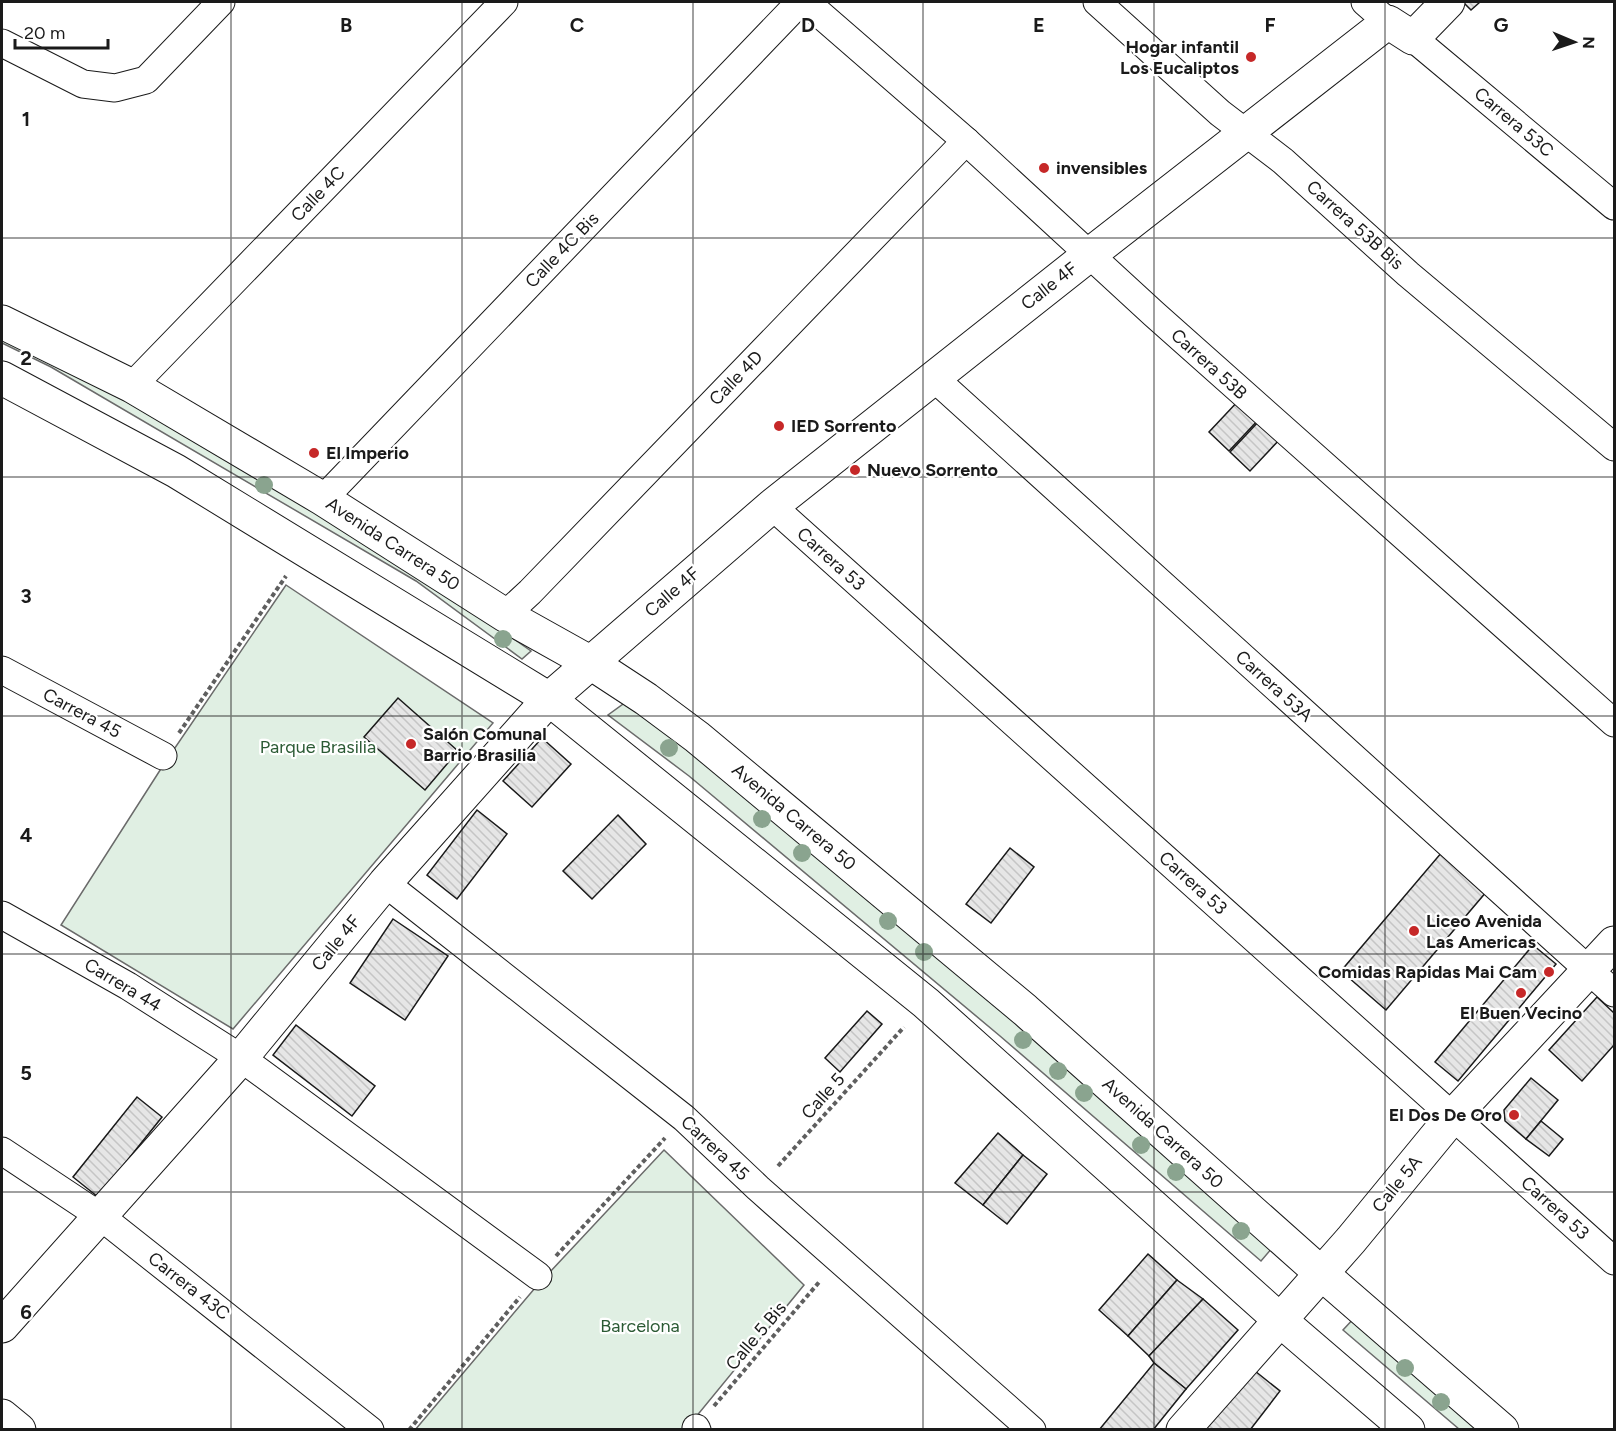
<svg xmlns="http://www.w3.org/2000/svg" width="1616" height="1431" viewBox="0 0 1616 1431" font-family="Figtree,sans-serif">
	<defs>
		<pattern id="building-back-hatch" width="6" height="6" patternUnits="userSpaceOnUse" patternTransform="scale(1.5)"><rect width="6" height="6" fill="#e6e6e6"/><path d="M-1 5l2 2M0 0l6 6M5-1l2 2" fill="none" stroke="#c5c5c5"/></pattern>
	</defs>
	<rect width="100%" height="100%" fill="#fff"/>
	<!-- green -->
	<g fill="#e0efe3" stroke="#6a6a6a" stroke-width="1.5">
		<polygon points="2,332 367,536 531,651 522,659 416,581 51,367 2,343"/>
		<polygon points="286,585 493,723 233,1029 61,925 164,764"/>
		<polygon points="626,702 700,754 1012,1014 1273,1247 1261,1261 1000,1036 689,776 608,715"/>
		<polygon points="664,1150 804,1285 686,1429 415,1430 535,1288"/>
		<polygon points="1356,1316 1488,1429 1459,1429 1343,1330"/>
	</g>
	<!-- building -->
	<g fill="url(#building-back-hatch)" stroke="#1a1a1a" stroke-width="1.5">
		<polygon points="1463,2 1480,2 1471,10"/>
		<polygon points="1240,399 1260,418 1229,451 1209,432"/>
		<polygon points="1261,419 1281,438 1250,471 1230,452"/>
		<polygon points="398,698 458,751 425,790 364,737"/>
		<polygon points="542,738 571,764 532,807 503,781"/>
		<polygon points="477,810 507,834 457,899 427,875"/>
		<polygon points="618,815 646,844 592,899 563,871"/>
		<polygon points="1010,848 1034,867 991,923 966,904"/>
		<polygon points="1442,852 1487,891 1386,1010 1341,971"/>
		<polygon points="393,919 448,956 405,1020 350,983"/>
		<polygon points="1533,945 1556,964 1458,1081 1435,1062"/>
		<polygon points="1597,997 1614,1013 1614,1045 1582,1081 1549,1050"/>
		<polygon points="867,1011 882,1024 840,1072 825,1058"/>
		<polygon points="296,1025 375,1086 352,1116 273,1055"/>
		<polygon points="1531,1078 1558,1100 1526,1139 1505,1121 1504,1110"/>
		<polygon points="137,1097 162,1117 98,1197 73,1177"/>
		<polygon points="1541,1121 1563,1139 1549,1156 1526,1139"/>
		<polygon points="998,1133 1023,1155 983,1205 955,1183"/>
		<polygon points="1023,1155 1047,1174 1007,1224 983,1205"/>
		<polygon points="1148,1254 1177,1280 1128,1336 1099,1310"/>
		<polygon points="1177,1280 1203,1299 1149,1356 1128,1336"/>
		<polygon points="1203,1299 1238,1330 1186,1389 1154,1363 1149,1356"/>
		<polygon points="1154,1363 1186,1389 1153,1430 1099,1430"/>
		<polygon points="1250,1367 1280,1391 1250,1430 1205,1430"/>
	</g>
	<g fill="none" stroke-linecap="round" stroke-linejoin="round">
		<defs>
			<g id="minor">
				<polyline points="806,2 966,141 1154,314 1614,723"/>
				<polyline points="1097,2 1220,113 1283,161 1408,274 1614,447"/>
				<polyline points="1365,2 1388,22"/>
				<polyline points="1413,38 1614,206"/>
				<polyline points="2,43 83,84 115,88 146,80 221,2"/>
				<polyline points="934,378 1614,993"/>
				<polyline points="132,386 504,2"/>
				<polyline points="323,499 800,2"/>
				<polyline points="772,506 1614,1261"/>
				<polyline points="505,615 530,592 966,141"/>
				<polyline points="2,670 163,756"/>
				<polyline points="385,883 684,1118 758,1188 1032,1430"/>
				<polyline points="2,915 128,986 241,1058 538,1276"/>
				<polyline points="2,1151 100,1216 370,1430"/>
				<polyline points="696,1428 697,1430"/>
			</g>
			<g id="tertiary">
				<polyline points="2,1326 241,1058 385,883 549,699 772,506 1089,255 1388,22 1413,38 1448,2"/>
				<polyline points="2,1416 19,1430"/>
				<polyline points="1183,1430 1351,1240 1453,1116 1614,943"/>
			</g>
			<g id="secondary">
				<polyline points="2,322 132,386 323,499 505,615 591,663 646,699 697,737 1025,1010 1322,1274 1502,1430"/>
				<polyline points="2,378 176,471 549,699 926,1003 1281,1321 1408,1430"/>
			</g>
		</defs>
		<!-- minor casing -->
		<use href="#minor" stroke="#1a1a1a" stroke-width="29"/>
		<!-- tertiary casing -->
		<use href="#tertiary" stroke="#1a1a1a" stroke-width="35"/>
		<!-- secondary casing -->
		<use href="#secondary" stroke="#1a1a1a" stroke-width="35"/>
		<!-- path -->
		<g stroke="#5f5f5f" stroke-width="4" stroke-dasharray="4.5 3" stroke-linecap="butt">
			<polyline points="179,733 286,576"/>
			<polyline points="778,1166 904,1027"/>
			<polyline points="556,1256 665,1138"/>
			<polyline points="714,1406 820,1281"/>
			<polyline points="409,1430 520,1297"/>
		</g>
		<!-- minor -->
		<use href="#minor" stroke="#fff" stroke-width="27"/>
		<!-- tertiary -->
		<use href="#tertiary" stroke="#fff" stroke-width="33"/>
		<!-- secondary -->
		<use href="#secondary" stroke="#fff" stroke-width="33"/>
	</g>
	<!-- trees -->
	<g fill="#8aa48f">
		<circle cx="264" cy="485" r="9"/>
		<circle cx="503" cy="639" r="9"/>
		<circle cx="669" cy="748" r="9"/>
		<circle cx="762" cy="819" r="9"/>
		<circle cx="802" cy="853" r="9"/>
		<circle cx="888" cy="921" r="9"/>
		<circle cx="924" cy="952" r="9"/>
		<circle cx="1023" cy="1040" r="9"/>
		<circle cx="1058" cy="1071" r="9"/>
		<circle cx="1084" cy="1093" r="9"/>
		<circle cx="1141" cy="1145" r="9"/>
		<circle cx="1176" cy="1172" r="9"/>
		<circle cx="1241" cy="1231" r="9"/>
		<circle cx="1405" cy="1368" r="9"/>
		<circle cx="1441" cy="1402" r="9"/>
	</g>
	<!-- grid -->
	<path fill="none" stroke="#1a1a1a" stroke-width="1.5" stroke-opacity="0.55" d="M231 2V1430M462 2V1430M693 2V1430M923 2V1430M1154 2V1430M1385 2V1430M2 238H1614M2 477H1614M2 716H1614M2 954H1614M2 1192H1614"/>
	<!-- markers -->
	<g fill="#c62828" stroke="#fff" stroke-width="2">
		<circle cx="1251" cy="57" r="6"/>
		<circle cx="1044" cy="168" r="6"/>
		<circle cx="779" cy="426" r="6"/>
		<circle cx="314" cy="453" r="6"/>
		<circle cx="855" cy="470" r="6"/>
		<circle cx="411" cy="744" r="6"/>
		<circle cx="1414" cy="931" r="6"/>
		<circle cx="1549" cy="972" r="6"/>
		<circle cx="1521" cy="993" r="6"/>
		<circle cx="1514" cy="1115" r="6"/>
	</g>
	<g text-anchor="middle" dominant-baseline="central" stroke-width="4.5" stroke-linejoin="round" paint-order="stroke">
		<!-- poi labels -->
		<g font-size="18" font-weight="bold" fill="#1a1a1a" stroke="#fff" text-anchor="start">
			<text x="1239" y="47" text-anchor="end">Hogar infantil<tspan x="1239" dy="21">Los Eucaliptos</tspan></text>
			<text x="1056" y="168">invensibles</text>
			<text x="791" y="426">IED Sorrento</text>
			<text x="326" y="453">El Imperio</text>
			<text x="867" y="470">Nuevo Sorrento</text>
			<text x="423" y="734">Salón Comunal<tspan x="423" dy="21">Barrio Brasilia</tspan></text>
			<text x="1426" y="921">Liceo Avenida<tspan x="1426" dy="21">Las Americas</tspan></text>
			<text x="1537" y="972" text-anchor="end">Comidas Rapidas Mai Cam</text>
			<text x="1521" y="1013" text-anchor="middle">El Buen Vecino</text>
			<text x="1502" y="1115" text-anchor="end">El Dos De Oro</text>
		</g>
		<!-- street labels -->
		<g font-size="18" fill="#1a1a1a" stroke="#fff">
			<text transform="translate(1514 122) rotate(40)">Carrera 53C</text>
			<text transform="translate(318 194) rotate(-46)">Calle 4C</text>
			<text transform="translate(1355 225) rotate(42)">Carrera 53B Bis</text>
			<text transform="translate(562 250) rotate(-46)">Calle 4C Bis</text>
			<text transform="translate(1049 286) rotate(-38)">Calle 4F</text>
			<text transform="translate(1209 364) rotate(42)">Carrera 53B</text>
			<text transform="translate(736 378) rotate(-46)">Calle 4D</text>
			<text transform="translate(393 544) rotate(33)">Avenida Carrera 50</text>
			<text transform="translate(831 559) rotate(42)">Carrera 53</text>
			<text transform="translate(672 592) rotate(-41)">Calle 4F</text>
			<text transform="translate(1274 686) rotate(42)">Carrera 53A</text>
			<text transform="translate(82 713) rotate(28)">Carrera 45</text>
			<text transform="translate(794 817) rotate(40)">Avenida Carrera 50</text>
			<text transform="translate(1193 883) rotate(42)">Carrera 53</text>
			<text transform="translate(336 943) rotate(-51)">Calle 4F</text>
			<text transform="translate(123 985) rotate(31)">Carrera 44</text>
			<text transform="translate(823 1096) rotate(-48)">Calle 5</text>
			<text transform="translate(1163 1133) rotate(42)">Avenida Carrera 50</text>
			<text transform="translate(715 1148) rotate(43)">Carrera 45</text>
			<text transform="translate(1397 1184) rotate(-51)">Calle 5A</text>
			<text transform="translate(1555 1208) rotate(42)">Carrera 53</text>
			<text transform="translate(189 1286) rotate(38)">Carrera 43C</text>
			<text transform="translate(756 1336) rotate(-50)">Calle 5 Bis</text>
		</g>
		<!-- park labels -->
		<g font-size="18" fill="#2b5a34" stroke="#fff">
			<text x="318" y="747">Parque Brasilia</text>
			<text x="640" y="1326">Barcelona</text>
		</g>
	</g>
	<g font-size="20" text-anchor="middle" font-weight="bold" fill="#1a1a1a" stroke="#fff" stroke-width="4.5" stroke-linejoin="round" paint-order="stroke">
		<text x="346" y="32">B</text>
		<text x="577" y="32">C</text>
		<text x="808" y="32">D</text>
		<text x="1039" y="32">E</text>
		<text x="1270" y="32">F</text>
		<text x="1501" y="32">G</text>
		<text x="26" y="126">1</text>
		<text x="26" y="365">2</text>
		<text x="26" y="603">3</text>
		<text x="26" y="842">4</text>
		<text x="26" y="1080">5</text>
		<text x="26" y="1319">6</text>
	</g>
	<!-- border -->
	<rect width="1616" height="1431" fill="none" stroke="#1a1a1a" stroke-width="6"/>
	<!-- north arrow -->
	<g transform="translate(1574 42) rotate(92)" stroke="#ffffff" stroke-width="4.5" paint-order="stroke">
	<path d="M0-4.5L10 22L0 15L-10 22Z" fill="#1a1a1a"/>
	<text y="-9" font-size="16" font-weight="bold" text-anchor="middle" fill="#1a1a1a">N</text>
	</g>
	<!-- scale -->
	<path d="M15 39v9h93v-9" fill="none" stroke="#1a1a1a" stroke-width="3"/>
	<text x="24" y="39" font-size="18" fill="#1a1a1a" stroke="#ffffff" stroke-width="4.5" paint-order="stroke">20 m</text>
</svg>
